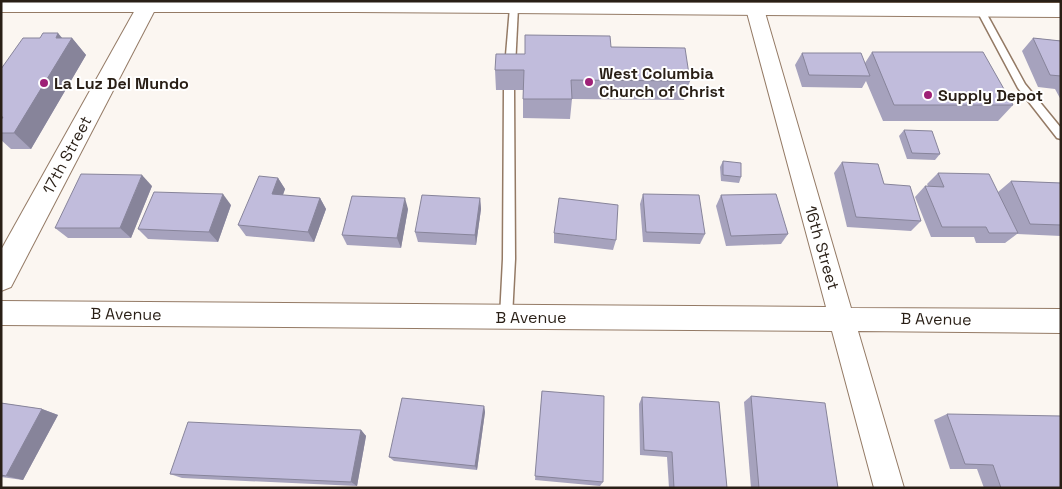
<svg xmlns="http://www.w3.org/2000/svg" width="1062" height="489" viewBox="0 0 1062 489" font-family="'Space Grotesk',sans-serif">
	<rect width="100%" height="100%" fill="#fbf6f1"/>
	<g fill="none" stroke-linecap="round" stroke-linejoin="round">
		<defs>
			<g id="service">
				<polygon points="514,4 518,7 515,67 510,70 505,67 510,7"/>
				<polygon points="980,6 984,9 1025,84 1061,128 1061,139 1057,138 1018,88 976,9"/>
				<polygon points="509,87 514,90 515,259 512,317 510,321 506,323 502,321 500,317 503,259 504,90"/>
			</g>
			<polygon id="minor" points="755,3 761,5 764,9 851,308 1061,309 1061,333 858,331 904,488 874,488 832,331 1,325 1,301 826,307 746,9 749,5"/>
			<polygon id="tertiary" points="140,1 154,1 157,6 11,287 1,291 1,250"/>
			<polygon id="primary" points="1,1 1061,3 1061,17 354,12 1,12"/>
		</defs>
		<!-- service casing -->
		<use href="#service" stroke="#947a65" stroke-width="3"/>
		<!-- minor casing -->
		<use href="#minor" stroke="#947a65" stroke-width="2"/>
		<!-- tertiary casing -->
		<use href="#tertiary" stroke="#947a65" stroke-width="2"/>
		<!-- primary casing -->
		<use href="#primary" stroke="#947a65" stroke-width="2"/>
		<!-- service -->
		<use href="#service" fill="#fff" fill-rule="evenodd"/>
		<!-- minor -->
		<use href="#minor" fill="#fff" fill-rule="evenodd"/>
		<!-- tertiary -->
		<use href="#tertiary" fill="#fff" fill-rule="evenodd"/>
		<!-- primary -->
		<use href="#primary" fill="#fff" fill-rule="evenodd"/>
	</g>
	<!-- wall -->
	<g fill="#a6a2bd">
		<polygon points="62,38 72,38 86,55 31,149 11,149 1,140 1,69"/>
		<polygon points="1033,38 1061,41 1061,100 1055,89 1038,87 1022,51"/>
		<polygon points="611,47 690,81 684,100 572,99 570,119 523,118 523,90 496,90 495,70 525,54"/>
		<polygon points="872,52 1013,105 998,121 883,121 866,81 862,88 802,87 795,65 802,53 865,63"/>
		<polygon points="904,130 940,154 935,160 907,159 899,136"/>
		<polygon points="723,161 741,177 739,183 721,181 720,167"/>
		<polygon points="842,162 921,221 911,231 847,227 834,173"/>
		<polygon points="938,173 998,192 1011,181 1061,183 1061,236 1017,234 1005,243 976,243 974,237 931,237 915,197 925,186 928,186 927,184"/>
		<polygon points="278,178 285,189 283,195 320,198 326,209 314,242 246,236 238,225"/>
		<polygon points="152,186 131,238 68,238 55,228"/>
		<polygon points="643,194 705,234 700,244 643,242 640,204"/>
		<polygon points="721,195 788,234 781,244 726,246 716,206"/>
		<polygon points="480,198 481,209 476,245 418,242 415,232"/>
		<polygon points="231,205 218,242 148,239 138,229"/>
		<polygon points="408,209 401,248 347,245 342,235"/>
		<polygon points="554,233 616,240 613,250 554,243"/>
		<polygon points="542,391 603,482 600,486 535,480"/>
		<polygon points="751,396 838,488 751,488 744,402"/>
		<polygon points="642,397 727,488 669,488 667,457 640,455 639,404"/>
		<polygon points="1,403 42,409 58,415 23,480 1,477"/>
		<polygon points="484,406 485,412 477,470 394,461 389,457"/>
		<polygon points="947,414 1061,488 984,488 977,469 950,469 934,420"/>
		<polygon points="361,430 366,436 357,486 182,478 170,474"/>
	</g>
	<!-- shaded-wall -->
	<g fill="#87849a">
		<polygon points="58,33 68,45 72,38 86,55 31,149 14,133 56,38"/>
		<polygon points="142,175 152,186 131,238 120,228"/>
		<polygon points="278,178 285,189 279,205 272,194"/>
		<polygon points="223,194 231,205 218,242 209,232"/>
		<polygon points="320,198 326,209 314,242 308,232"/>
		<polygon points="405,198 408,209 401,248 397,238"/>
		<polygon points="480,198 481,209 476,245 475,235"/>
		<polygon points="484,406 485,412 477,470 475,466"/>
		<polygon points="42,409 58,415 23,480 6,476"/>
		<polygon points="361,430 366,436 357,486 351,482"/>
	</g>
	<!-- building -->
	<g fill="#c1bcdc" stroke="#87849a">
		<polygon points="43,33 58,33 56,38 72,38 14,133 1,133 1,120 3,117 1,117 1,69 23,38 40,38"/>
		<polygon points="525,35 610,36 611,47 685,48 690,81 571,80 572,99 523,99 524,70 495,70 496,54 525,54"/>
		<polygon points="1033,38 1061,41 1061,76 1050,75"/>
		<polygon points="872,52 983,52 1013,105 894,105"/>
		<polygon points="802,53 861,53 870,76 809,75"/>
		<polygon points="904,130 932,131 940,154 912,153"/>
		<polygon points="723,161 741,163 741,177 723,175"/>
		<polygon points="842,162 878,164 884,184 910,186 921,221 856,217"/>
		<polygon points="938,173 989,174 1018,233 989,233 986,227 942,227 925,186 944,187"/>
		<polygon points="81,174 142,175 120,228 55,228"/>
		<polygon points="259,176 278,178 272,194 320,198 308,232 238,225"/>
		<polygon points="1011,181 1061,183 1061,225 1030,224"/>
		<polygon points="154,192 223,194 209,232 138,229"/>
		<polygon points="643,194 699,195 705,234 646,232"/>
		<polygon points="776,194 788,234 731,236 721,195"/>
		<polygon points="422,195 480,198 475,235 415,232"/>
		<polygon points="352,196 405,198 397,238 342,235"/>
		<polygon points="559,198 618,205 616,240 554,233"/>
		<polygon points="542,391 604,396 603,482 535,476"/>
		<polygon points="751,396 825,403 838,488 759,488"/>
		<polygon points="642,397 719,402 727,488 674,488 672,452 644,450"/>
		<polygon points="402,398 484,406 475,466 389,457"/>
		<polygon points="1,403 42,409 6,476 1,475"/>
		<polygon points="947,414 1061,416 1061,488 1001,488 993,465 965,464"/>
		<polygon points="188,422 361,430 351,482 170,474"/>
	</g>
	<!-- markers -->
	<g fill="#9e2176" stroke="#fff" stroke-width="2">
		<circle cx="589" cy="82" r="5"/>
		<circle cx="44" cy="83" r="5"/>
		<circle cx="928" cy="95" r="5"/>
	</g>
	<g text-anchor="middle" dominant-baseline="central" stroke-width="4" stroke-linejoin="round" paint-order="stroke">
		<!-- poi labels -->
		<g font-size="16" font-weight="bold" fill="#291f16" stroke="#fff" text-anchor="start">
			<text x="599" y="73">West Columbia<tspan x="599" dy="18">Church of Christ</tspan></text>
			<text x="54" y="83">La Luz Del Mundo</text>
			<text x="938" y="95">Supply Depot</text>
		</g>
		<!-- street labels -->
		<g font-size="16" fill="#291f16" stroke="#fff">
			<text transform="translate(67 155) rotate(-62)">17th Street</text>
			<text transform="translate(822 248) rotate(74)">16th Street</text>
			<text transform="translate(126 314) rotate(1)">B Avenue</text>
			<text x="531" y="317">B Avenue</text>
			<text transform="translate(936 319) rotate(1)">B Avenue</text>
		</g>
	</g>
	<!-- border -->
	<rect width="1062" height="489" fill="none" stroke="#291f16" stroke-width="5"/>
</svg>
